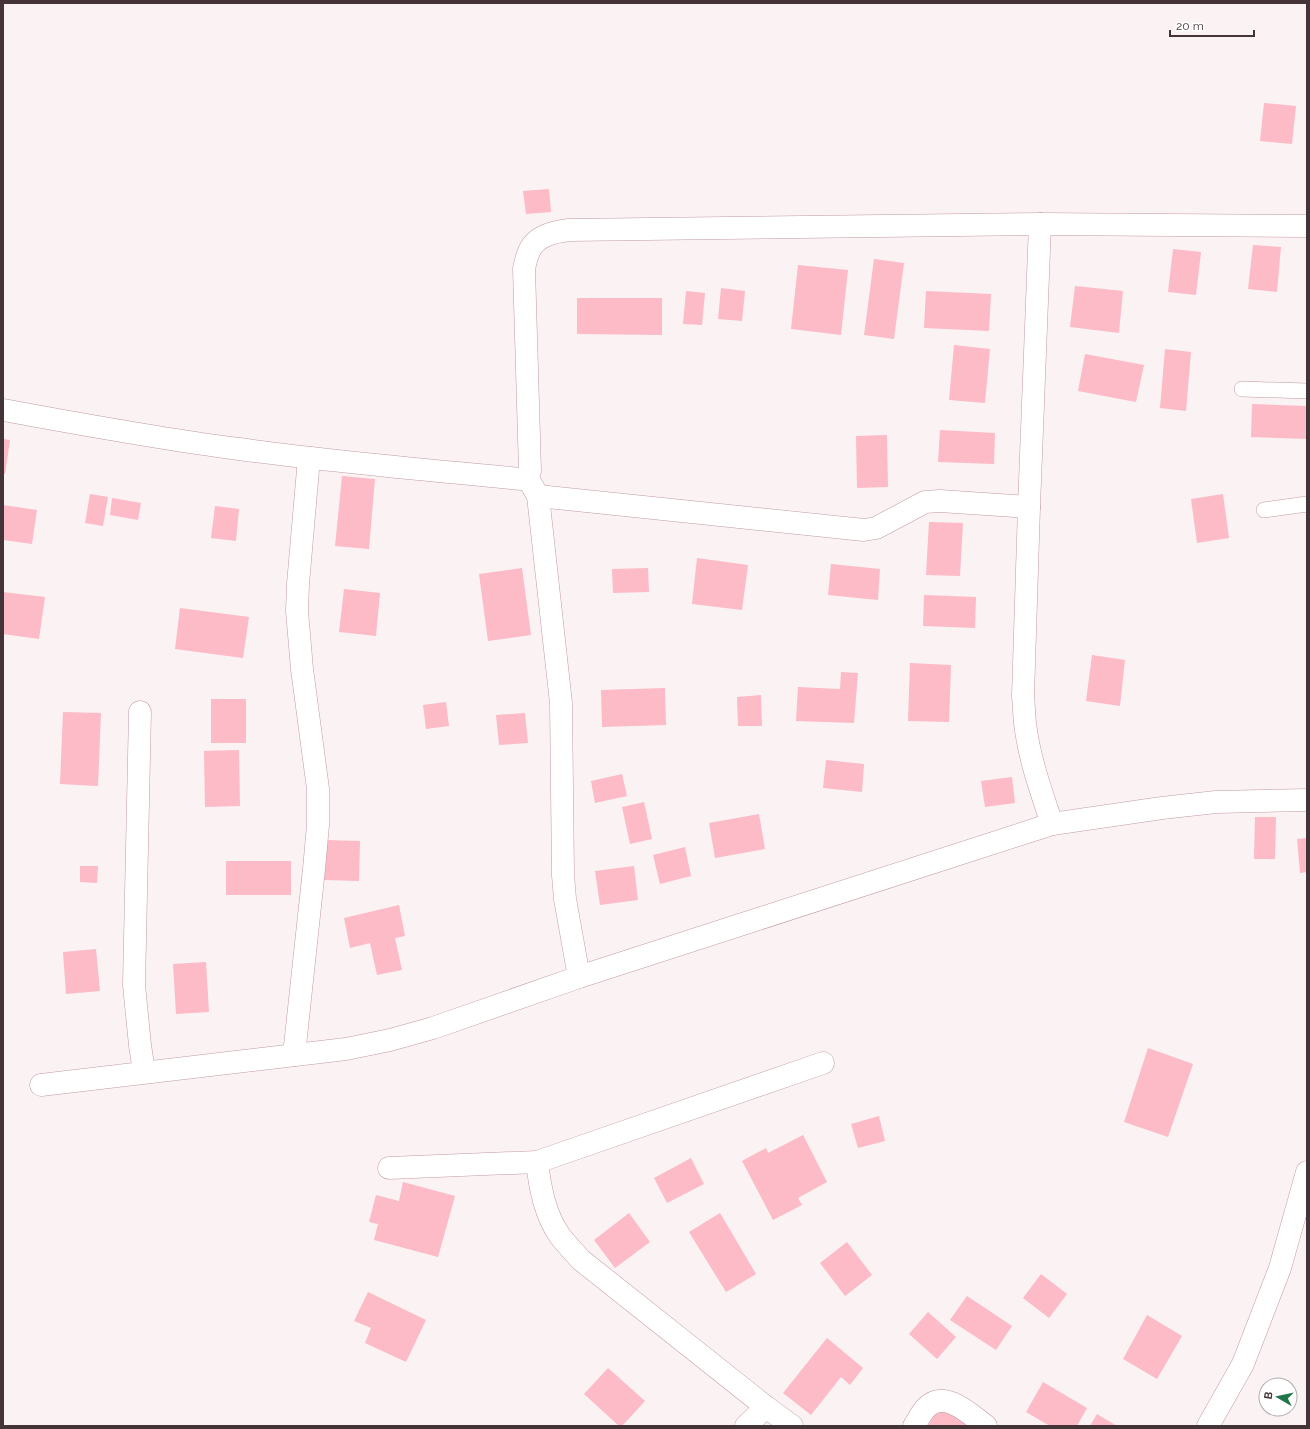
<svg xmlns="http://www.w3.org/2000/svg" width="1310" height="1429" viewBox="0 0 1310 1429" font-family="Raleway,sans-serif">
	<rect width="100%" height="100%" fill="#fbf2f4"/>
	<!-- building -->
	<g fill="#fdbac7">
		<polygon points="1264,103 1296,106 1292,144 1260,141"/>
		<polygon points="549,189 551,212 526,214 523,191"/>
		<polygon points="1253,245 1281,247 1277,292 1248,289"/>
		<polygon points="1173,249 1201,252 1196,295 1168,292"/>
		<polygon points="874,259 904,263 894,339 864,335"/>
		<polygon points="798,265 848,270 841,335 791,329"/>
		<polygon points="1075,286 1123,291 1119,333 1070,327"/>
		<polygon points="721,288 745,291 742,321 718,319"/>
		<polygon points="686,291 705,293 702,325 683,324"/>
		<polygon points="926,291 991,294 989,331 924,328"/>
		<polygon points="577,298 662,298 662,335 577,334"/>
		<polygon points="954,345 990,349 985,403 949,400"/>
		<polygon points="1165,349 1191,352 1186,411 1160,408"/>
		<polygon points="1085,354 1144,365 1136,402 1078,391"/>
		<polygon points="1252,404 1307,406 1307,439 1251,437"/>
		<polygon points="940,430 995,433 994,464 938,462"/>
		<polygon points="887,435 888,487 857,488 856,436"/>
		<polygon points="3,439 10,440 5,474 3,474"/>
		<polygon points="342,476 375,479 369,549 335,546"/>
		<polygon points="90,494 108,497 103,526 85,523"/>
		<polygon points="1223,494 1229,538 1197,543 1191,499"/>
		<polygon points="112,498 141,503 138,520 110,515"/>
		<polygon points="3,505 37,510 32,544 3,540"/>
		<polygon points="215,506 239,509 236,541 211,538"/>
		<polygon points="929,522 963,523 960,576 926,575"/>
		<polygon points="697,558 748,565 742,610 692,604"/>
		<polygon points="831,564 880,569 878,600 828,595"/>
		<polygon points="522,568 531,635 488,641 479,574"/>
		<polygon points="648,568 649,592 613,593 612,569"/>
		<polygon points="344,589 380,593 376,636 339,632"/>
		<polygon points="3,592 45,597 39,639 3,634"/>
		<polygon points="924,595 976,597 975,628 923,626"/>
		<polygon points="180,608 249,617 243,658 175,649"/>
		<polygon points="1092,655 1125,660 1120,706 1086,701"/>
		<polygon points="910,663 951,665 949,722 908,721"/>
		<polygon points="841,672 858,673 854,723 796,721 798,687 840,689"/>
		<polygon points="665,688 666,725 602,727 601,690"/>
		<polygon points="761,695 762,726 738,726 737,697"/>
		<rect x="211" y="699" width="35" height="44"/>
		<polygon points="446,702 449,726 426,729 423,705"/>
		<polygon points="63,712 101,713 98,786 60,784"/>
		<polygon points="525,713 528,743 499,745 496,715"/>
		<polygon points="239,750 240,806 205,807 204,751"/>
		<polygon points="826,760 864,764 862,792 823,788"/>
		<polygon points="622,774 627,796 595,803 591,781"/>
		<polygon points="1012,777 1015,803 985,807 981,781"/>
		<polygon points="644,802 652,839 630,844 622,807"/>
		<polygon points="759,814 765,849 715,858 709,823"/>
		<polygon points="1255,817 1276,817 1275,859 1254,859"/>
		<polygon points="1307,838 1307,872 1300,873 1297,839"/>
		<polygon points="325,840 360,841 359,881 324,880"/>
		<polygon points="685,847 691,876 660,884 653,855"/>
		<rect x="226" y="861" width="65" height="34"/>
		<polygon points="80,866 98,866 97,883 80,882"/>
		<polygon points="634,866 638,900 600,905 595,871"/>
		<polygon points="399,905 405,936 395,938 402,970 377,975 370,943 350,948 344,918"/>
		<polygon points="96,949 100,991 66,994 63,952"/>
		<polygon points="206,962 209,1012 176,1014 173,964"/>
		<polygon points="1148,1048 1193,1064 1168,1137 1124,1122"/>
		<polygon points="879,1116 885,1141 858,1148 851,1124"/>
		<polygon points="803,1135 827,1182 798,1198 802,1205 773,1220 742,1161 766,1148 768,1153"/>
		<polygon points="691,1158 704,1184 667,1203 654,1178"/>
		<polygon points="403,1182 455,1196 438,1257 374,1240 378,1224 369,1222 376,1195 399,1201"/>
		<polygon points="629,1213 650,1242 615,1268 594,1240"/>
		<polygon points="720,1213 756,1274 726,1292 689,1232"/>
		<polygon points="847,1242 872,1275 845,1296 820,1263"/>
		<polygon points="1041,1274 1067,1294 1049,1318 1023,1298"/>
		<polygon points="368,1292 426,1320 406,1362 365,1343 371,1328 354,1321"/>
		<polygon points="967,1296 1012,1326 996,1350 950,1320"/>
		<polygon points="928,1312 956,1337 937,1359 909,1334"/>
		<polygon points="1147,1315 1182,1336 1157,1379 1123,1359"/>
		<polygon points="827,1338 863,1368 850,1385 841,1377 811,1415 783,1393"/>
		<polygon points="608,1368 645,1401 622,1426 619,1426 584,1394"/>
		<polygon points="1043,1382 1087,1408 1077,1426 1050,1426 1026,1412"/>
		<polygon points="940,1406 973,1426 928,1426"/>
		<polygon points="1097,1414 1117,1426 1090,1426"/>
	</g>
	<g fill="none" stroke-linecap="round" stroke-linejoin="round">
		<defs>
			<g id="lane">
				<polyline points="1242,389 1307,391"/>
				<polyline points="1264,510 1307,504"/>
			</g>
			<g id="street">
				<path d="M1040 224 1029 507 1023 696C1024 705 1024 714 1025 723 1029 758 1041 791 1052 824"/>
				<path d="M3 410C81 424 160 439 239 449 333 462 427 470 522 479L527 477 530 471 524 269C525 264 526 259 528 254 534 236 553 232 569 230L1040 224 1307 226"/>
				<polyline points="527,477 538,496 561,703 563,875 565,899 579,977"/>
				<polyline points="538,496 864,530 876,528 925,502 940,501 1029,507"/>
				<polyline points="140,712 134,985 140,1045 144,1072"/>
				<polyline points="294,1055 314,869 318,825 318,789 302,669 297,611 298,584 309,458"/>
				<polyline points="41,1085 346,1049 390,1040 433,1028 579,977 1052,824 1162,808 1216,802 1307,800"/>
				<path d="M537 1162C540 1188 545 1215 560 1236 567 1245 574 1252 581 1260L766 1407 792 1426"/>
				<polyline points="389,1168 537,1162 823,1063"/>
				<polyline points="746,1426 766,1407"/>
				<path d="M914 1426C918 1420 921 1413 926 1408 944 1388 971 1415 986 1426"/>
			</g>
			<polyline id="secondary" points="1208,1426 1243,1364 1280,1268 1307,1172"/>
		</defs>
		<!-- lane casing -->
		<use href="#lane" stroke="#c29ba2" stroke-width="16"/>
		<!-- street casing -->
		<use href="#street" stroke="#c29ba2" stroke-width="23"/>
		<!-- secondary casing -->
		<use href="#secondary" stroke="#c29ba2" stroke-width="23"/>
		<!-- lane -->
		<use href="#lane" stroke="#fff" stroke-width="15"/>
		<!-- street -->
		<use href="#street" stroke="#fff" stroke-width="22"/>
		<!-- secondary -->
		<use href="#secondary" stroke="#fff" stroke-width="22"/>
	</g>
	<!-- border -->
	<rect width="1310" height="1429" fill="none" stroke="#443437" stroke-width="8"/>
	<!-- north arrow -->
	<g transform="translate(1278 1397) rotate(279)"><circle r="19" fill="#ffffff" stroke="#b4aeaf"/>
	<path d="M0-3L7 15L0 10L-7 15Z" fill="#207649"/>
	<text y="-6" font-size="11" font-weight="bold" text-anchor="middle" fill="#443437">B</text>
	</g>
	<!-- scale -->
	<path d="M1170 30v6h84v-6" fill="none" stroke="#443437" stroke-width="2"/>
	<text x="1176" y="30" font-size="12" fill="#443437" stroke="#ffffff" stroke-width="3" paint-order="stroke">20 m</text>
</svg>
